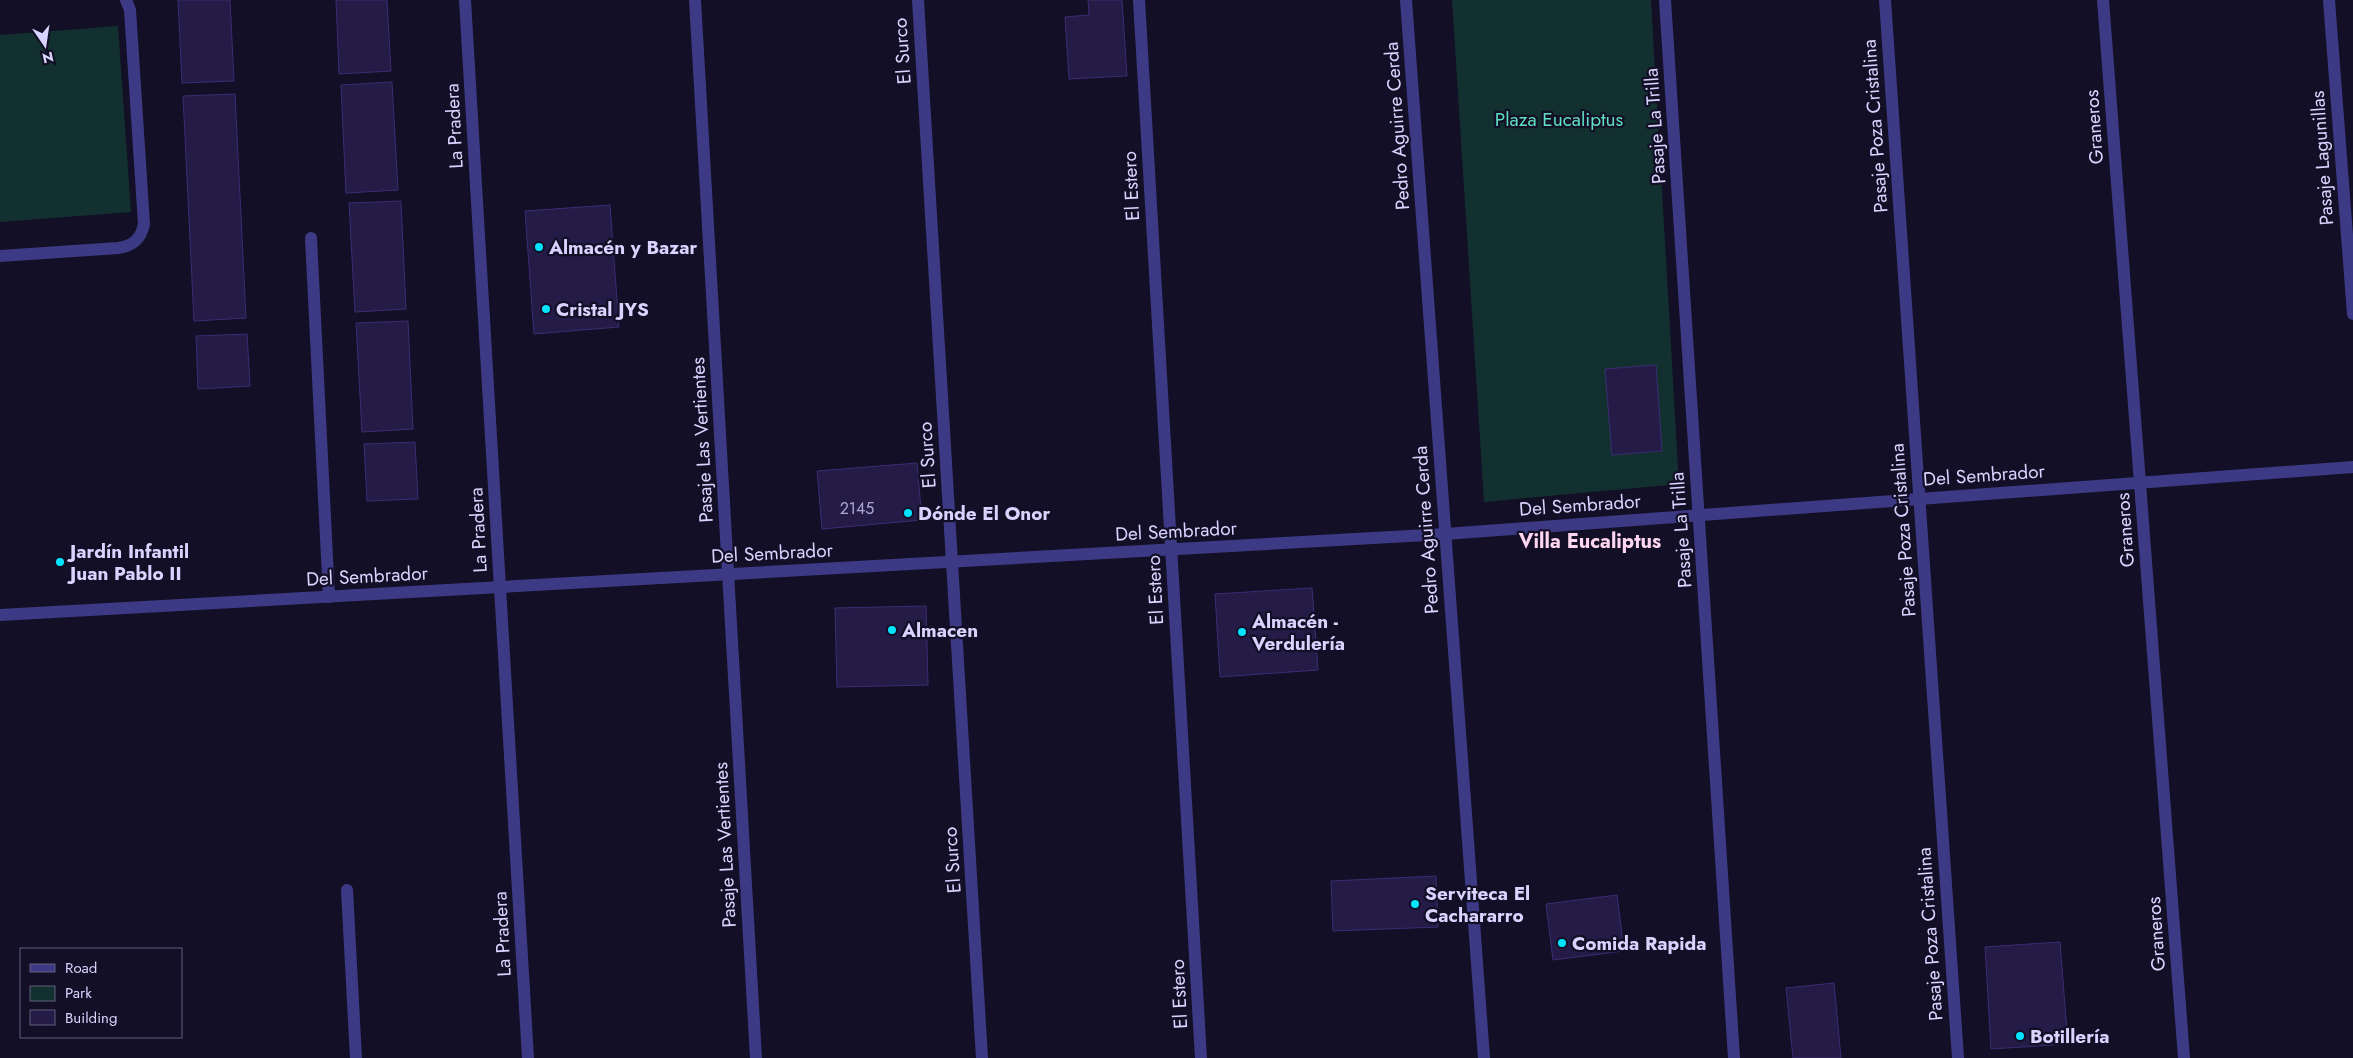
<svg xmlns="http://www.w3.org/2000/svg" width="2353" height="1058" viewBox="0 0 2353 1058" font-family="Jost,sans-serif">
	<rect width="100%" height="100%" fill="#130f26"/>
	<!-- green -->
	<g fill="#12302f">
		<polygon points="1452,0 1651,0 1679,484 1484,502"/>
		<polygon points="118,26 131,212 0,222 0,35"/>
	</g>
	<!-- building -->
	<g fill="#241b47" stroke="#3b2d73">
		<polygon points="178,0 230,0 234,81 182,83"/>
		<polygon points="336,0 387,0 391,71 339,74"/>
		<polygon points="1088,0 1122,0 1127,76 1069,79 1065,17 1089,15"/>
		<polygon points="392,82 398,190 346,193 341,85"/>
		<polygon points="235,94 246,318 194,321 183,96"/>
		<polygon points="401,201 406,309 355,312 349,203"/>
		<polygon points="610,205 619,327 534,334 525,211"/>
		<polygon points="408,321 413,429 362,432 356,323"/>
		<polygon points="247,334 250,386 198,389 196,336"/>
		<polygon points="1656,365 1662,451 1612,455 1605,369"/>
		<polygon points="415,442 418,499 367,501 364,444"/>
		<polygon points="917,463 922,520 822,529 817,471"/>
		<polygon points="1312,588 1318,670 1220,677 1215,594"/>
		<polygon points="926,606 928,685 837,687 835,608"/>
		<polygon points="1436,876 1438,927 1333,931 1331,881"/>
		<polygon points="1617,895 1624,951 1553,960 1546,904"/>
		<polygon points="2060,942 2068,1044 1991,1049 1985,947"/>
		<polygon points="1834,983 1841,1058 1793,1058 1786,988"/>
	</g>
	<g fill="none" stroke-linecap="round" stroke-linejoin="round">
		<!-- minor -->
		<g stroke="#3d3a85" stroke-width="12">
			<polyline points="465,0 528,1058"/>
			<polyline points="695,0 756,1058"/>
			<polyline points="918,0 982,1058"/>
			<polyline points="1139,0 1201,1058"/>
			<polyline points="1406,0 1484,1058"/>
			<polyline points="1665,0 1734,1058"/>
			<polyline points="1885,0 1958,1058"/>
			<polyline points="2103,0 2184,1058"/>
			<polyline points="2329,0 2353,314"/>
			<polyline points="311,238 329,597"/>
			<path d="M0 256 118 248C133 246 141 239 144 224L130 10 126 0"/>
			<polyline points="0,615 1445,534 2353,467"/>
			<polyline points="347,890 356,1058"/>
		</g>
	</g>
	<!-- markers -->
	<g fill="#00e5ff" stroke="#130f26" stroke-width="2">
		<circle cx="539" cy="247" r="5"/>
		<circle cx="546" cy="309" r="5"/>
		<circle cx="908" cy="513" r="5"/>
		<circle cx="60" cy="562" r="5"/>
		<circle cx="892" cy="630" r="5"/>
		<circle cx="1242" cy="632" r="5"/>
		<circle cx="1415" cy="904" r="5"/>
		<circle cx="1562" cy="943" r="5"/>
		<circle cx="2020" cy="1036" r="5"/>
	</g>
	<g text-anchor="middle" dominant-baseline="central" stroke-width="4.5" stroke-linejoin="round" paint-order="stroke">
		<!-- number labels -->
		<g font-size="16" fill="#aca6d1">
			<text x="857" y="508">2145</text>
		</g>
		<!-- street labels -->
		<g font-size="19" fill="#d9d4ff" stroke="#130f26">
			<text transform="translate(902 51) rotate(-94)">El Surco</text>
			<text transform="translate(454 126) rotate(-93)">La Pradera</text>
			<text transform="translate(1397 126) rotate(-94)">Pedro Aguirre Cerda</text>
			<text transform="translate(1655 126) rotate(-94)">Pasaje La Trilla</text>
			<text transform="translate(1875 126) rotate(-94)">Pasaje Poza Cristalina</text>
			<text transform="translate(2094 127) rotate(-94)">Graneros</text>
			<text transform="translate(2322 158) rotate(-94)">Pasaje Lagunillas</text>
			<text transform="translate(1131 186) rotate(-93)">El Estero</text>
			<text transform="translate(702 440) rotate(-93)">Pasaje Las Vertientes</text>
			<text transform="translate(927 455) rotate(-94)">El Surco</text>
			<text transform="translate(1984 475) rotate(-4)">Del Sembrador</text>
			<text transform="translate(1580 505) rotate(-4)">Del Sembrador</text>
			<text transform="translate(478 530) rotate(-93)">La Pradera</text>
			<text transform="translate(1426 530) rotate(-94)">Pedro Aguirre Cerda</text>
			<text transform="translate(1681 530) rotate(-94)">Pasaje La Trilla</text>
			<text transform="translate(1903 530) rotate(-94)">Pasaje Poza Cristalina</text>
			<text transform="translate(2125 530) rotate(-94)">Graneros</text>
			<text transform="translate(1176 531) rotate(-3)">Del Sembrador</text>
			<text transform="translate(772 553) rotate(-3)">Del Sembrador</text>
			<text transform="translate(367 576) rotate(-3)">Del Sembrador</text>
			<text transform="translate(1155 590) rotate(-93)">El Estero</text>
			<text transform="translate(725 845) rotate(-93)">Pasaje Las Vertientes</text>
			<text transform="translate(952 860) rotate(-94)">El Surco</text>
			<text transform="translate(502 934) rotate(-93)">La Pradera</text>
			<text transform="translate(1930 934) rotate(-94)">Pasaje Poza Cristalina</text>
			<text transform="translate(2156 934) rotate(-94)">Graneros</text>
			<text transform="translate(1179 994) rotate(-93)">El Estero</text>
		</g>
		<!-- park labels -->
		<g font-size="19" fill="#5fe0c0" stroke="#130f26">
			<text x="1559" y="119">Plaza Eucaliptus</text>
		</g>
		<!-- poi labels -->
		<g font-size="19" font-weight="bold" fill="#d9d4ff" stroke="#130f26" text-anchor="start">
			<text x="549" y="247">Almacén y Bazar</text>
			<text x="556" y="309">Cristal JYS</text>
			<text x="918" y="513">Dónde El Onor</text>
			<text x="70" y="551">Jardín Infantil<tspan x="70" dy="22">Juan Pablo II</tspan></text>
			<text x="1252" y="621">Almacén -<tspan x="1252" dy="22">Verdulería</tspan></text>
			<text x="902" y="630">Almacen</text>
			<text x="1425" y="893">Serviteca El<tspan x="1425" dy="22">Cachararro</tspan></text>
			<text x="1572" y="943">Comida Rapida</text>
			<text x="2030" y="1036">Botillería</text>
		</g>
		<!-- neighbourhood labels -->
		<g font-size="20" font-weight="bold" fill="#ffd6f0" stroke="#130f26">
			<text x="1590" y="541">Villa Eucaliptus</text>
		</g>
	</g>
	<!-- legend -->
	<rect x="20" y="948" width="162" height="90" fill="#130f26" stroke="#625e7d"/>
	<rect x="30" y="964" width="25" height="8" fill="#3d3a85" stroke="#625e7d"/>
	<text x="65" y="973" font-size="15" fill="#d9d4ff">Road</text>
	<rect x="30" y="986" width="25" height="15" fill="#12302f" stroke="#625e7d"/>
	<text x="65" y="998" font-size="15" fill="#d9d4ff">Park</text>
	<rect x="30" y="1010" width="25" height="15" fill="#241b47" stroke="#625e7d"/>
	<text x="65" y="1023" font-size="15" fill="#d9d4ff">Building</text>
	<!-- north arrow -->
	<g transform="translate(45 45) rotate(167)" stroke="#130f26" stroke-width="4" paint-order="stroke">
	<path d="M0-4L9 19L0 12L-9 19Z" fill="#d9d4ff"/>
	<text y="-8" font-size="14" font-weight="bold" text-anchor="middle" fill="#d9d4ff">N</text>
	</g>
</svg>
